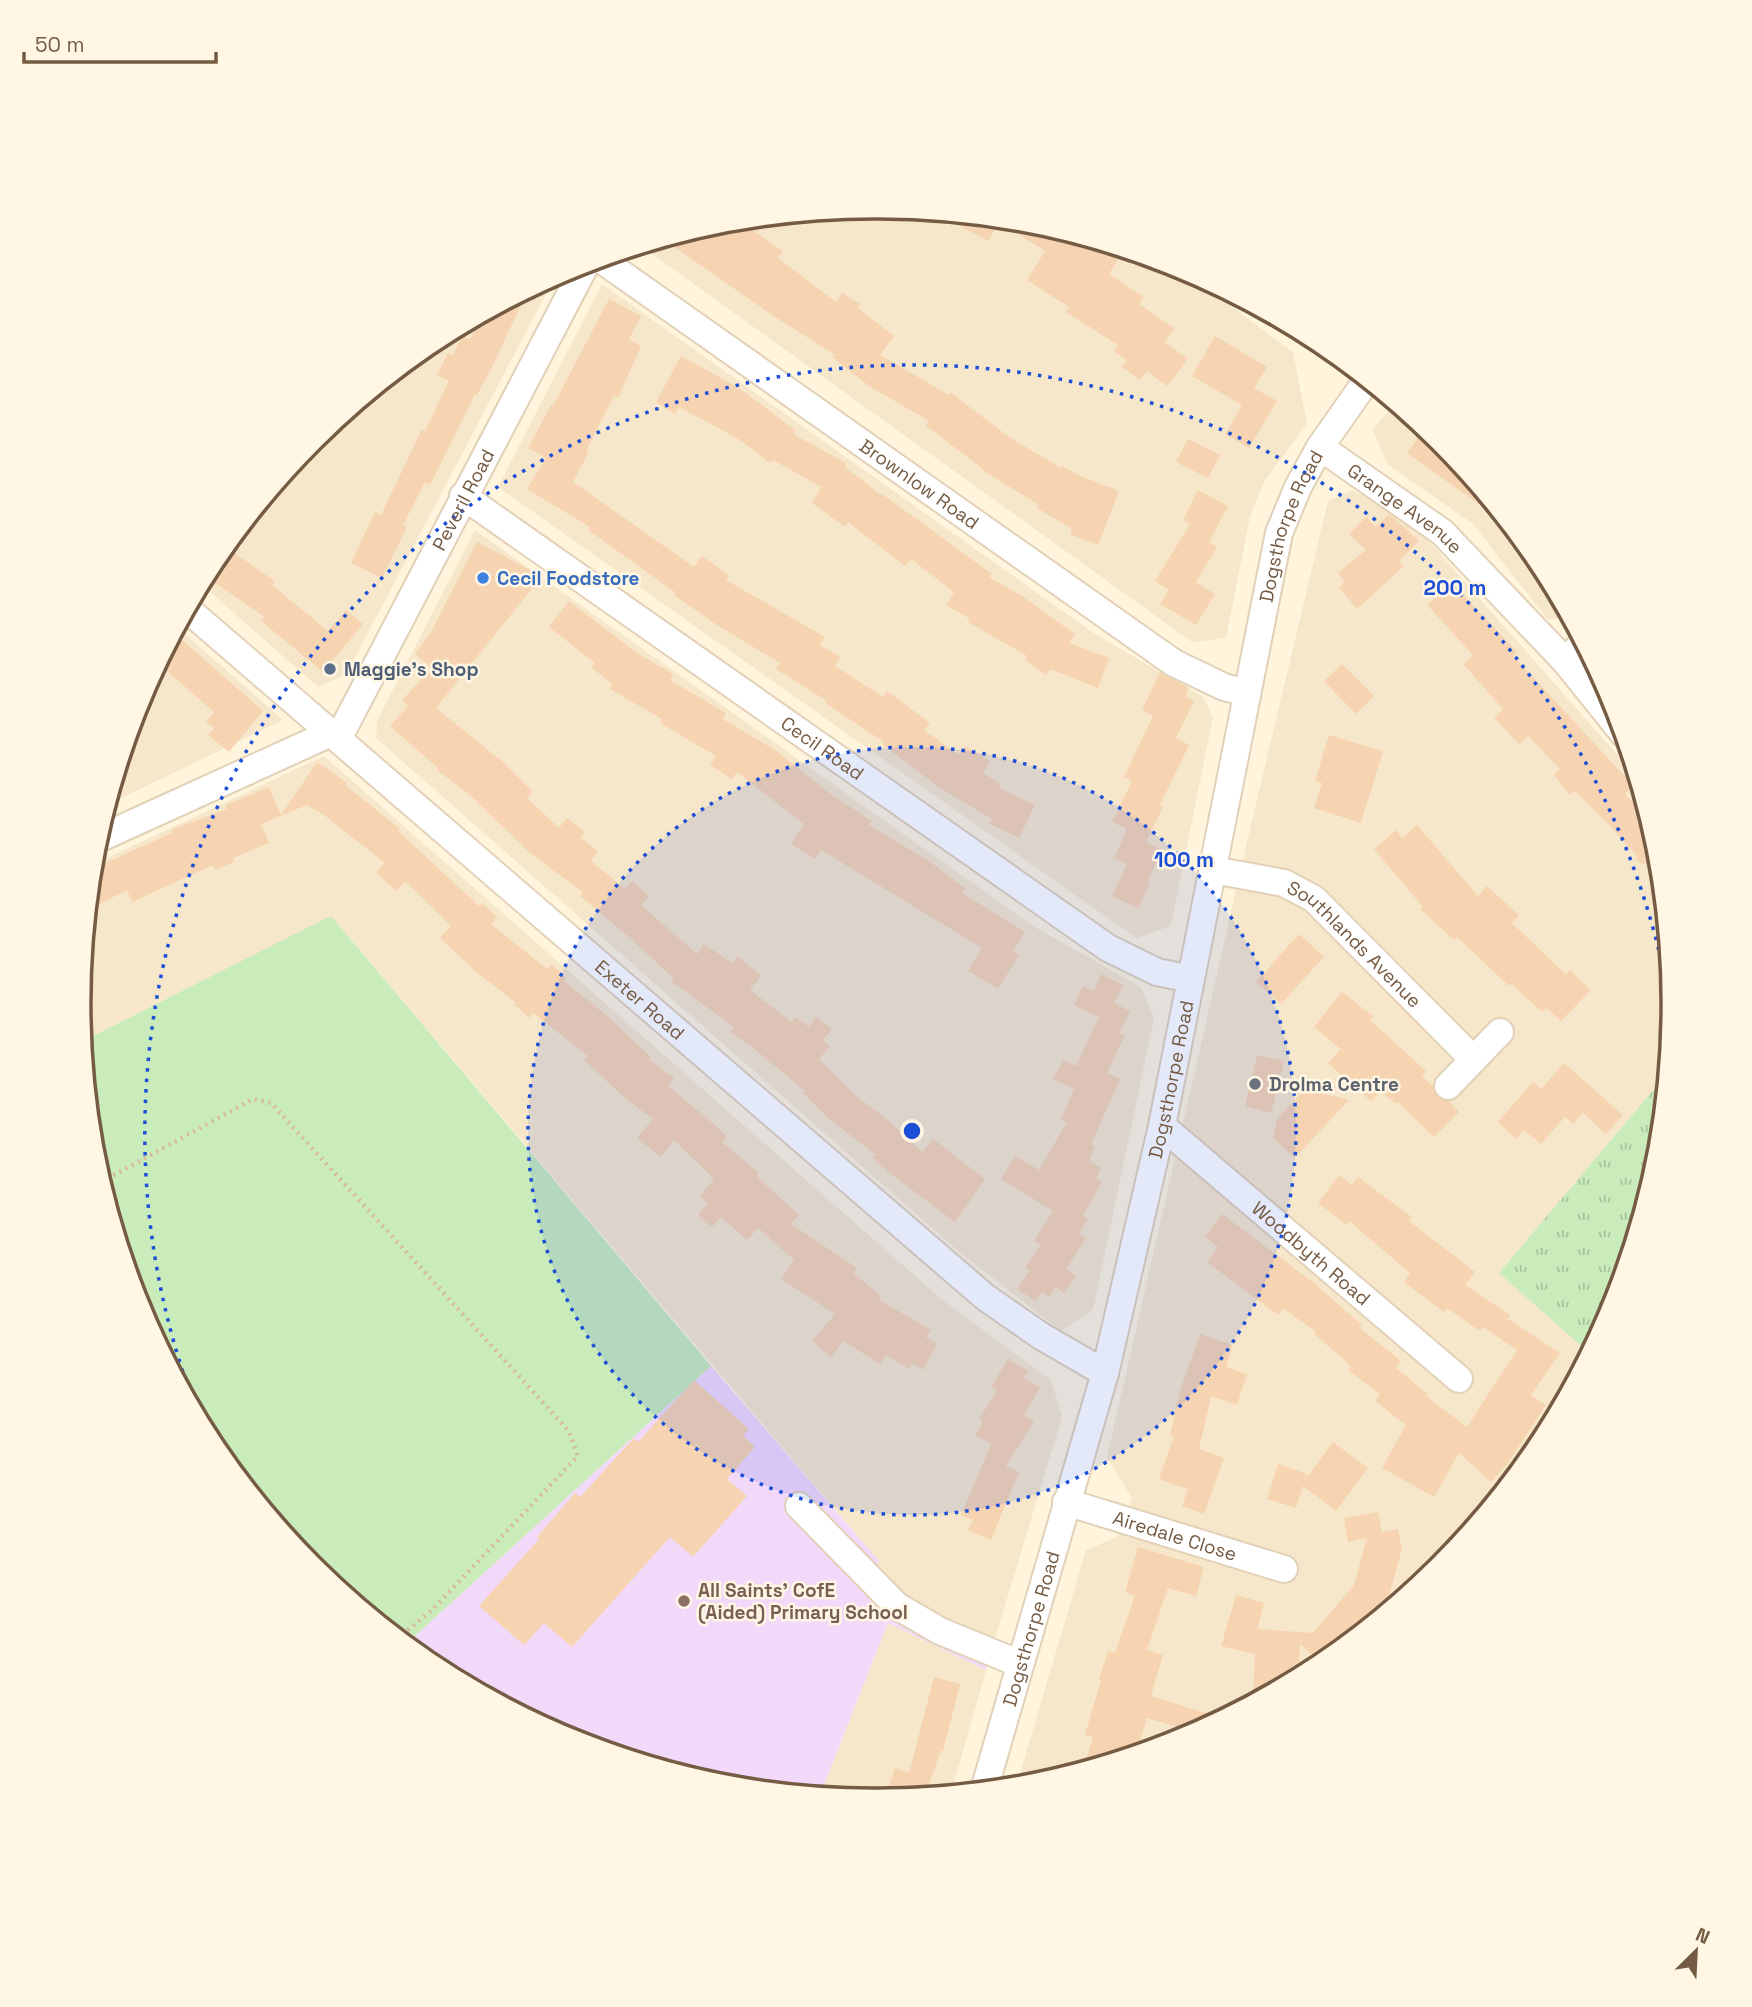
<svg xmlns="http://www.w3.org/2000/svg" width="1752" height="2007" viewBox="0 0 1752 2007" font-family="'Space Grotesk',sans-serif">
	<defs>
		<pattern id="grass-tufts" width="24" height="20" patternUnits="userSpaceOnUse" patternTransform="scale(1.75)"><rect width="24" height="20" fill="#c9ecba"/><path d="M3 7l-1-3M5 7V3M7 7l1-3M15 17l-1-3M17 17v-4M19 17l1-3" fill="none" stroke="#a8c299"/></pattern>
	</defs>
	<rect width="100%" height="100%" fill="#fef5dc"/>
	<!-- residential -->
	<g fill="#f6e7ca">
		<polygon points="876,206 1032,222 1175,265 1293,352 1307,423 1264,482 1250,517 1226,638 1192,642 641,246 721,221"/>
		<polygon points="556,275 346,675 318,687 201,584 213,560 313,439 433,340"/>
		<polygon points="602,284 1095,634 1203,697 1213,717 1171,926 1136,938 498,487"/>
		<polygon points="1394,403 1440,440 1539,561 1570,619 1547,619 1473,524 1387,464 1373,430"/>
		<polygon points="1352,490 1387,507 1420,531 1636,776 1658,848 1673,1004 1666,1075 1500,1272 1589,1353 1539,1447 1439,1568 1319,1667 1181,1740 1031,1785 1016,1787 1086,1550 1117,1537 1132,1498 1107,1457 1250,829 1328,501"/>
		<polygon points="475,530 1033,926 1141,987 1154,1018 1093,1310 1061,1331 958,1251 376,738 377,721"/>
		<polygon points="177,627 283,720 107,805 140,698"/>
		<polygon points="324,756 946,1303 1051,1380 1062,1417 994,1642 873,1580 879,1561 332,917 83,1041 79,1003 92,865"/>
		<polygon points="888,1623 986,1670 951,1793 876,1801 820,1795"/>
	</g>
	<!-- education -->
	<polygon fill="#f2d9fa" points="711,1366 879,1561 873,1580 994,1642 986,1670 888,1623 820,1795 720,1785 571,1740 433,1666 406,1644"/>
	<!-- grass -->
	<polygon fill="url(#grass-tufts)" points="1666,1075 1658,1159 1612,1309 1589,1353 1499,1273"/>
	<!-- garden -->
	<polygon fill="#c9ecba" points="331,916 711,1366 406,1644 312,1567 213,1446 139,1308 94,1159 83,1041"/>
	<!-- building -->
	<g fill="#f6d4b1">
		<polygon points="934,212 1032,222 1080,236 1118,260 1109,274 1144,297 1139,304 1175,329 1165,342 1188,359 1167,386 1147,371 1140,380 1122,367 1127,361 1114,351 1118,345 1066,312 1069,307 1027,280 1045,251 999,222 988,241"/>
		<polygon points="721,221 724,221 741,233 745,225 783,251 778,258 836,302 842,293 860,304 858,308 894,336 880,355 949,395 951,393 1012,439 1061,468 1063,466 1078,475 1119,491 1098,545 1070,534 1072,529 1037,508 1039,505 982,470 983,469 926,426 929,421 869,386 833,358 835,355 772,315 663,239"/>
		<polygon points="528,290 493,365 477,395 475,394 430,485 425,482 403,525 407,527 382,578 351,563 375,512 381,515 422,429 425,431 449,381 437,375 448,353 453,355 462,336 470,339 482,315"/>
		<polygon points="609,299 641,316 629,339 641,346 618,398 614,396 586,451 589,452 573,482 694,567 702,556 729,575 726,580 825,637 820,645 840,657 835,666 883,697 887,691 930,723 924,730 959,755 965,746 990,761 983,773 1001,784 999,788 1035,805 1019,838 990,824 992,819 940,788 882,744 884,742 825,703 827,701 776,669 780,663 720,627 674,595 676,593 588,530 590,527 527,489 546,458 528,448 551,405 553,406"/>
		<polygon points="1215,336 1267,367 1254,388 1277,401 1249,448 1225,434 1242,405 1192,376"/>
		<polygon points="681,356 739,388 796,431 793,434 847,464 845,467 881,495 882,494 992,574 989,577 1022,596 1075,634 1069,643 1109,658 1098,688 1050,669 1046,675 1025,660 1027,656 968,622 970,619 946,605 954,592 911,559 905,566 848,522 845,527 812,503 821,487 773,460 770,463 737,438 679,407 675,414 656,402"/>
		<polygon points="1425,428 1440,440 1495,507 1490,512 1407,453"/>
		<polygon points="1188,439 1220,455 1208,478 1176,462"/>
		<polygon points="1198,490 1228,506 1209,542 1217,547 1196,582 1215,594 1196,625 1160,604 1169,590 1155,581 1190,524 1183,520"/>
		<polygon points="1389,514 1419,541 1399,561 1404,566 1357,609 1339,587 1345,582 1338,573 1366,550 1349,534 1366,517 1376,527"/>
		<polygon points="477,542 542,576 436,708 503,762 533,792 527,798 559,828 567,818 585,832 581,838 598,851 591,861 625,889 632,881 649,896 641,905 697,954 704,944 732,963 737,956 761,975 750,990 792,1022 796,1017 809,1027 816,1017 832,1029 823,1040 830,1046 819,1059 856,1096 887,1119 922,1152 933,1139 985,1179 955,1222 892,1175 873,1158 876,1155 829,1119 803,1093 805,1091 752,1047 730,1032 734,1027 671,981 673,978 630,938 580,896 583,892 531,854 469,794 437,770 438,768 390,726 408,706 402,700 432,668 415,654 431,632"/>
		<polygon points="225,547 275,581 272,585 328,631 346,610 363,624 323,672 261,621 265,617 215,583 224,570 213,560"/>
		<polygon points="1451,582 1517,652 1513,656 1633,785 1625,794 1649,820 1658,848 1660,871 1635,860 1637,856 1607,823 1575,791 1570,795 1554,775 1560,769 1528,736 1519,744 1494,718 1503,709 1463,664 1473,655 1427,605"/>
		<polygon points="569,601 637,653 673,674 670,680 726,713 723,719 775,750 832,795 872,821 869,825 929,861 966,889 962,893 1025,932 1013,951 1019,955 998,989 968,971 982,948 821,850 815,859 791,844 804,824 737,772 732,779 710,765 716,756 660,723 662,719 610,689 612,684 591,667 595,663 549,627"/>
		<polygon points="174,633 263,711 229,752 208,735 214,728 206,722 214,712 158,663"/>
		<polygon points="1342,664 1374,696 1356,714 1324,681"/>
		<polygon points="1160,672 1189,688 1185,696 1194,701 1176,738 1189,745 1160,805 1163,807 1146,842 1162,850 1147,882 1150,883 1138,908 1112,896 1127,864 1114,858 1127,829 1112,822 1132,781 1124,777 1153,716 1142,710"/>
		<polygon points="1329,735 1383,751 1361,823 1314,808 1322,783 1315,781"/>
		<polygon points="317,762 347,783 345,785 400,829 398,831 479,906 482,903 497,917 491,924 547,969 552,964 566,978 564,981 606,1015 651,1057 649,1059 674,1078 668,1086 715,1125 727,1137 722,1142 759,1173 756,1176 799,1215 791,1224 857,1268 853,1273 881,1296 878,1299 931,1330 926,1337 937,1344 923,1370 912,1363 909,1369 886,1355 880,1364 843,1341 831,1357 812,1341 835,1314 781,1279 794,1260 758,1228 747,1240 721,1217 712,1227 698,1215 708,1203 700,1196 714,1179 674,1140 661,1157 637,1138 653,1119 627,1100 584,1060 588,1056 533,1013 529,1018 514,1004 516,1003 474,970 440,938 451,926 405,881 397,891 376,873 385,863 324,815 307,805 261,824 269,843 233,858 234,862 215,870 213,865 132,902 127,890 88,910 92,869 172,833 171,830 227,809 226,805 269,787 281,815"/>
		<polygon points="1417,825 1478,896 1487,886 1519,915 1512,923 1566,975 1570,970 1591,990 1561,1021 1546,1008 1542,1012 1511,984 1509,986 1457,937 1454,940 1420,909 1423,907 1374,849 1396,830 1402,838"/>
		<polygon points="1299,934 1324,957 1281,1004 1256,982"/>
		<polygon points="1101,974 1123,985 1114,1003 1130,1011 1119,1033 1125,1035 1107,1073 1120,1079 1091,1145 1095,1147 1089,1161 1101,1168 1096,1178 1102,1182 1083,1216 1088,1219 1079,1234 1086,1238 1066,1269 1076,1276 1064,1293 1056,1287 1049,1297 1042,1292 1035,1301 1017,1289 1030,1271 1025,1267 1041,1245 1034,1241 1053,1211 1001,1179 1015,1156 1039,1170 1067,1122 1061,1120 1074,1089 1053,1079 1063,1060 1076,1066 1099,1017 1074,1005 1083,986 1094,991"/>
		<polygon points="1342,992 1373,1016 1370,1020 1426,1071 1422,1076 1433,1086 1437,1097 1449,1101 1459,1112 1434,1137 1398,1102 1396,1104 1381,1091 1371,1101 1328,1063 1341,1049 1314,1027"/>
		<polygon points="1257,1055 1284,1061 1271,1113 1245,1106"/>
		<polygon points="1564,1063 1623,1115 1606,1134 1583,1113 1573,1124 1565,1117 1541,1144 1524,1130 1516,1139 1498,1122 1533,1082 1541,1089"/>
		<polygon points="1305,1089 1349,1100 1295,1158 1273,1138 1277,1119"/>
		<polygon points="1339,1175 1352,1185 1358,1177 1412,1217 1409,1221 1475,1272 1465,1285 1510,1315 1508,1319 1560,1353 1531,1395 1546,1405 1508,1463 1491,1482 1459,1453 1434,1497 1382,1468 1406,1425 1375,1401 1380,1394 1348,1370 1351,1366 1314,1334 1316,1332 1283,1308 1278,1315 1207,1262 1218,1247 1205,1237 1222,1214 1314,1283 1362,1325 1360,1328 1401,1361 1396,1368 1428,1394 1426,1396 1467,1427 1517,1350 1483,1327 1480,1331 1447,1308 1444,1312 1404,1282 1410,1273 1349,1221 1346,1225 1318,1203"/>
		<polygon points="1200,1334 1233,1345 1226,1367 1247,1374 1237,1405 1211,1396 1199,1449 1224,1458 1204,1514 1182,1506 1188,1489 1159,1479 1174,1436 1170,1435 1180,1391"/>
		<polygon points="1008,1359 1028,1371 1024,1378 1040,1388 1024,1415 1034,1421 1006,1466 1019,1472 991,1540 968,1530 973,1520 961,1515 991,1444 975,1435 983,1422 979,1419 997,1390 991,1387"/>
		<polygon points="694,1380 749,1429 743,1435 755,1447 727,1479 747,1496 693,1557 670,1537 572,1647 544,1623 524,1645 479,1606 539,1539 537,1537 575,1493 580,1497 634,1438 638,1442"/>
		<polygon points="1333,1442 1368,1468 1336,1511 1303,1486 1296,1508 1267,1499 1278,1464 1307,1474 1304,1481"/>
		<polygon points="1378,1512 1382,1532 1398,1529 1402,1549 1384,1613 1322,1664 1300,1644 1298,1678 1253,1702 1255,1654 1221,1646 1236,1595 1264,1603 1257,1629 1313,1633 1354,1585 1367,1538 1348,1542 1344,1518"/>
		<polygon points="1138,1547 1204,1567 1196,1596 1168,1588 1147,1650 1163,1655 1151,1696 1222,1718 1195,1732 1147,1718 1136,1754 1083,1770 1093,1737 1085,1735 1101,1680 1099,1679 1108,1651 1115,1653 1135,1595 1125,1592"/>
		<polygon points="934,1677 960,1684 943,1751 941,1750 925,1796 884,1800 895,1768 909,1773"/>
	</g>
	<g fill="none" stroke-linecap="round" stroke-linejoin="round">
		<defs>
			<g id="minor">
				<path id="s1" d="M599 258 1174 663 1224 687 1247 693"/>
				<path id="s2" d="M1320 447 1442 532 1566 662 1623 733"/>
				<path id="s3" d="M463 496 1108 948 1157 972 1191 979"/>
				<path id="s4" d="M187 609 985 1297 1041 1336 1105 1373"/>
				<polyline points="1566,662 1583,642"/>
				<path id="s5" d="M338 739 587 262"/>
				<polyline points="96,840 331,733"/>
				<path id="s6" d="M1213 870 1284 883 1314 899 1473 1059"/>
				<polyline points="1448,1086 1500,1032"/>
				<path id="s7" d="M1162 1126 1459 1379"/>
				<path id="s8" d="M1066 1502 1284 1569"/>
				<polyline points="799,1506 897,1606 940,1631 1020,1664"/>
				<path id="s9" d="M984 1790 1105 1373 1162 1126 1279 533 1298 487 1320 447 1367 380"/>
			</g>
		</defs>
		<!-- minor casing -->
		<use href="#minor" stroke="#e2d1b8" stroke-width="30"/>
		<!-- path -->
		<polyline stroke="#dab895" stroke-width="4.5" stroke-dasharray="2 5" stroke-linecap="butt" points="101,1182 253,1099 271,1103 568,1430 578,1456 431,1611 398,1638"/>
		<!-- minor -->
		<use href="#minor" stroke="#fff" stroke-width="26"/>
	</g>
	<!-- distance rings -->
	<circle cx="912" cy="1131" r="384" fill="#1d4ed8" fill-opacity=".12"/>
	<g fill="none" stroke="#1d4ed8" stroke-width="3.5" stroke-dasharray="3.5 7">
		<circle cx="912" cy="1131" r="384"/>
		<path d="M205 1431A768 768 0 1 1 1672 1017"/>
	</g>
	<!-- markers -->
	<circle fill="#3f7fe0" stroke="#fff7e4" stroke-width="2.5" cx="483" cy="578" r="7"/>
	<circle fill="#5c6f8a" stroke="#fff7e4" stroke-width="2.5" cx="330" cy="669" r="7"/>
	<circle fill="#6b7280" stroke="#fff7e4" stroke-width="2.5" cx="1255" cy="1084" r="7"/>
	<circle fill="#8d6e63" stroke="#fff7e4" stroke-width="2.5" cx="684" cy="1601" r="7"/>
	<g text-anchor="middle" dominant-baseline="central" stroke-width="5" stroke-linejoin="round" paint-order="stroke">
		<!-- street labels -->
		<g font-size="19" fill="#755b43" stroke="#fff7e4">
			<text stroke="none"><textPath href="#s1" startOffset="392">Brownlow Road</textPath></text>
			<text stroke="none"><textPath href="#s5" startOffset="270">Peveril Road</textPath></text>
			<text stroke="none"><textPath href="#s2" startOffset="105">Grange Avenue</textPath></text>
			<text stroke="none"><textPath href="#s9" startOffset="1302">Dogsthorpe Road</textPath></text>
			<text stroke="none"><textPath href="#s3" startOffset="439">Cecil Road</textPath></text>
			<text stroke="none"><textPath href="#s6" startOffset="166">Southlands Avenue</textPath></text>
			<text stroke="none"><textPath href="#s4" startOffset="598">Exeter Road</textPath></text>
			<text stroke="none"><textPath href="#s9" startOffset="735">Dogsthorpe Road</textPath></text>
			<text stroke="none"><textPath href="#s7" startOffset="196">Woodbyth Road</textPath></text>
			<text stroke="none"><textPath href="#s8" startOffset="114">Airedale Close</textPath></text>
			<text stroke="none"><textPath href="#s9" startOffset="168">Dogsthorpe Road</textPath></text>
		</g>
		<!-- shop labels -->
		<g font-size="19" font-weight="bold" fill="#366cbe" stroke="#fff7e4" text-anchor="start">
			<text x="497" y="578">Cecil Foodstore</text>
		</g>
		<!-- service labels -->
		<g font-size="19" font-weight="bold" fill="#4e5e75" stroke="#fff7e4" text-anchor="start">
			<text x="344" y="669">Maggie's Shop</text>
		</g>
		<!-- worship labels -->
		<g font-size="19" font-weight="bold" fill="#5b616d" stroke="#fff7e4" text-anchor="start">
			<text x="1269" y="1084">Drolma Centre</text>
		</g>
		<!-- education labels -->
		<g font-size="19" font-weight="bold" fill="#785e54" stroke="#fff7e4" text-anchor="start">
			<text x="698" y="1590">All Saints' CofE<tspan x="698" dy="22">(Aided) Primary School</tspan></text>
		</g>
	</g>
	<!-- crop -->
	<path d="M0 0H1752V2007H0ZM875 219H877A784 784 0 0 1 1661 1003V1004A784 784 0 0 1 877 1788H875A784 784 0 0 1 91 1004V1003A784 784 0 0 1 875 219Z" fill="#fff7e4" fill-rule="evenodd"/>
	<path fill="none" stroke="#755b43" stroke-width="3.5" d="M875 219H877A784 784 0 0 1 1661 1003V1004A784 784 0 0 1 877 1788H875A784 784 0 0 1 91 1004V1003A784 784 0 0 1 875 219Z"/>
	<circle cx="912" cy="1131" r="10" fill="#1d4ed8" stroke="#fff7e4" stroke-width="3.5"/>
	<g font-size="21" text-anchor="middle" font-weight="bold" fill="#1d4ed8" stroke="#fff7e4" stroke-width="5" stroke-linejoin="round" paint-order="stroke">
		<text x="1455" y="595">200 m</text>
		<text x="1184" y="867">100 m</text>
	</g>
	<!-- north arrow -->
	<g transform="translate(1696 1951) rotate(24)" stroke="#fff7e4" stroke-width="5" paint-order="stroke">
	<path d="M0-5L12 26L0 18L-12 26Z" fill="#755b43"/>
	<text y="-10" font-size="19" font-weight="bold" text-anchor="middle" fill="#755b43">N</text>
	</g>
	<!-- scale -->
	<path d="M24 52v10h192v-10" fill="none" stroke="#755b43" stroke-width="3.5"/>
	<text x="35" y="52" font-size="21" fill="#755b43" stroke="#fff7e4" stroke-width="5" paint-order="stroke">50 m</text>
</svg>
